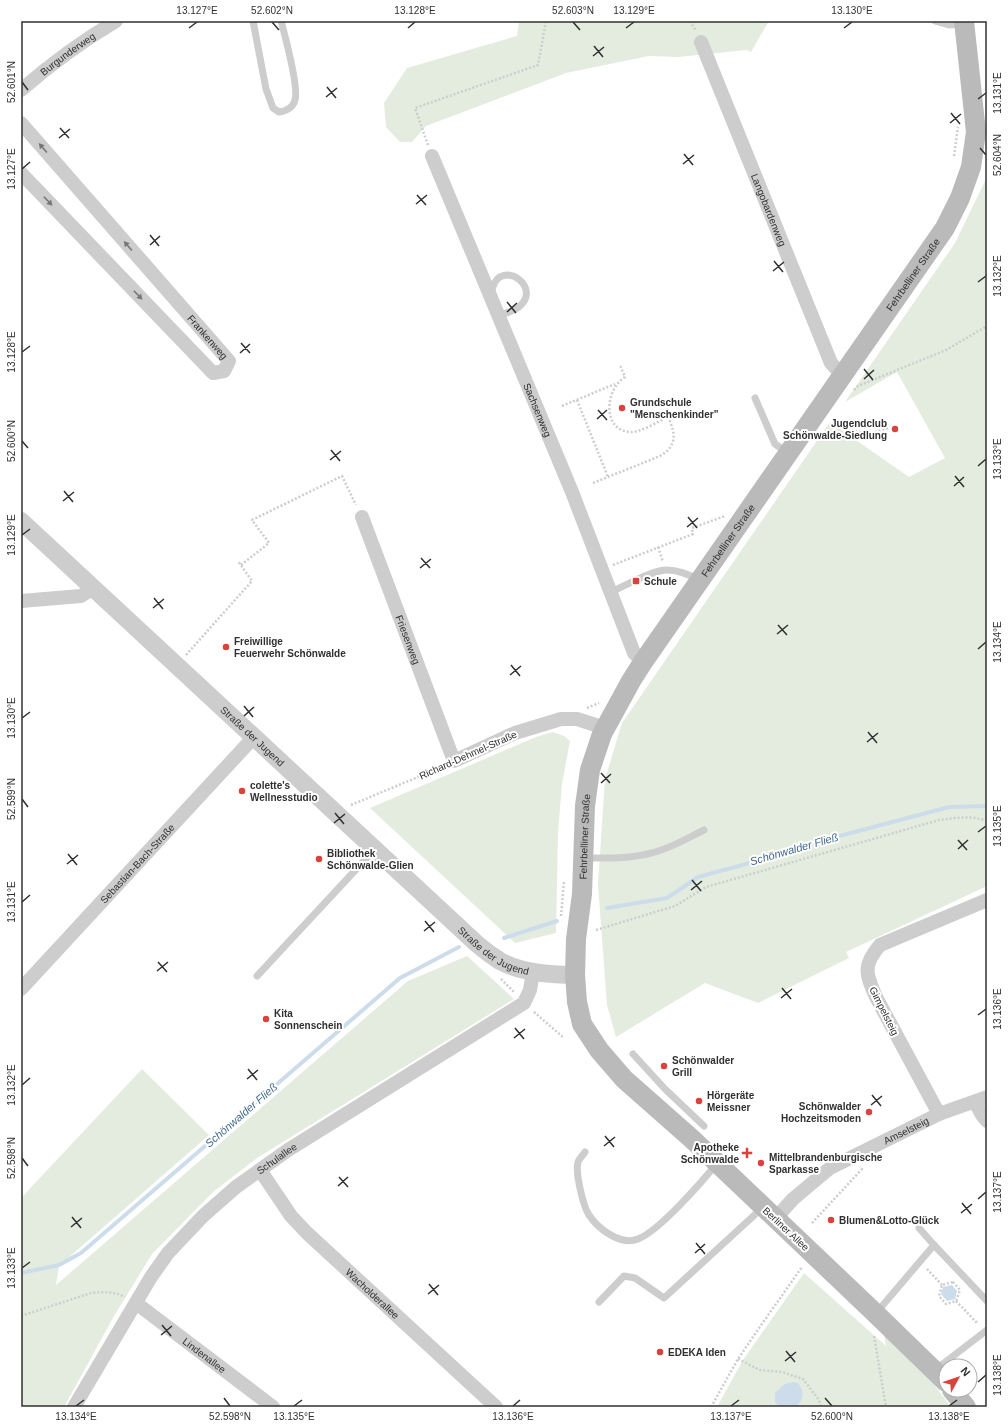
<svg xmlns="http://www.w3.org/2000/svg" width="1008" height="1428" viewBox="0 0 1008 1428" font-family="Arial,sans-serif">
	<rect width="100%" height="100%" fill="#fff"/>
	<!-- green -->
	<g fill="#e4ecdf">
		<polygon points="519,21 769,21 751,52 746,50 679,57 649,56 566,73 426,126 412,142 400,142 386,127 384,103 407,68 517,36"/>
		<polygon points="987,177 987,886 846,952 849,958 758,1003 705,983 616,1037 607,1005 598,884 605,779 622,723 830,422 909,477 945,458 897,372 845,402 955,243"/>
		<polygon points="553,732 564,736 570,741 562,784 558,833 556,933 515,943 370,808 536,737"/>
		<polygon points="467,956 514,999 257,1158 213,1192 152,1254 114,1316 64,1407 21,1407 21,1198 142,1069 209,1135 59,1266 56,1285 408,981"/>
		<polygon points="804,1273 886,1346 884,1333 927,1375 951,1407 717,1407 743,1360"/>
	</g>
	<!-- water -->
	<g fill="#ccdcea">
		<polygon points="952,1285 957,1291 955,1299 947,1301 941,1294 943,1287"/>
		<path d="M793 1382 798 1383C805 1393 804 1399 796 1407H780L775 1402V1393L785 1384Z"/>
	</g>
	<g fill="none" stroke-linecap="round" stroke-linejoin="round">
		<!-- stream -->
		<g stroke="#ccdcea" stroke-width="4">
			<polyline points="607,908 667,898 698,877 750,863 794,848 949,807 987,806"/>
			<polyline points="504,938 557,921"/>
			<polyline points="21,1273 59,1265 81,1253 400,978 459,947"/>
		</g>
		<!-- path -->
		<g stroke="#cdcdcd" stroke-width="2.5" stroke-dasharray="2 2" stroke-linecap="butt">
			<polyline points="690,21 696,31"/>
			<polyline points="428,145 415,108 538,65 546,21"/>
			<polyline points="954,156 958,127"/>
			<polyline points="854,390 858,386 946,350 987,326"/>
			<polyline points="577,400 608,477"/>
			<polyline points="562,406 615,384"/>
			<path d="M846 423C862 439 870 433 889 428"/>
			<path d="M593 483 660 456C677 446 676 434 668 417 659 421 641 432 632 432 601 432 605 389 625 377L620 365"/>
			<polyline points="658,547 663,562"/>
			<polyline points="241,565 269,543 252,520 342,476 356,505"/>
			<polyline points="613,565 693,534 692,528 725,516"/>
			<polyline points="186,655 252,581 238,561"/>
			<polyline points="587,708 599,703"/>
			<polyline points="351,805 442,767"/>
			<polyline points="561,916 564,881"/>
			<path d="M596 930 675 906 706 887 939 820C956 818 971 815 987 821"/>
			<polyline points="501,979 515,993"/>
			<polyline points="534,1012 564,1038"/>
			<polyline points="812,1223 862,1169 860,1167"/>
			<polyline points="927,1269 942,1285"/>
			<polygon points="953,1282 960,1290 956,1301 946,1304 939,1296 942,1285"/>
			<polyline points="956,1301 978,1324"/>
			<path d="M21 1316 91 1293C103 1292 114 1291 125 1297"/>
			<polyline points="874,1336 886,1407"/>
			<polyline points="738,1359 760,1370 782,1372 803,1379 819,1400 821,1407"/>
			<polyline points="711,1407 738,1359 757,1331 802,1267"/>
		</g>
		<!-- service -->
		<g stroke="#cdcdcd" stroke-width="7">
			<path d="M253 21 266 89 273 108 279 112C286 111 293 108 295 100 299 87 285 36 281 21"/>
			<polyline points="935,21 949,25 963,24"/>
			<path d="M490 294C492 291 493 286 495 282 507 263 539 287 521 305 516 311 505 313 498 316"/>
			<polyline points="755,398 775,444 788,453"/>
			<path d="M611 592C625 586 652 570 667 570 678 570 690 575 700 580"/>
			<path d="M584 858C607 858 632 859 655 852 673 847 688 838 704 830"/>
			<polyline points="257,976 375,849"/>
			<polyline points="633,1054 665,1089 704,1126"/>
			<path d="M585 1152C583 1155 579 1159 578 1162 575 1172 583 1206 589 1215 598 1229 621 1246 638 1239 659 1231 702 1182 717 1163"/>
			<polyline points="919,1228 934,1245"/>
			<polyline points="599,1302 624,1276 635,1278 664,1298 762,1208"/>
			<polyline points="877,1312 934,1245 987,1301"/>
			<polyline points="935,1370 987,1330"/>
		</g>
		<!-- minor -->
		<g stroke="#cdcdcd" stroke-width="14">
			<path id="s1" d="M701 42 831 363 842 375"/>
			<path id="s2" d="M21 90C51 64 82 41 116 21"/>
			<path id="s3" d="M21 123 229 361 224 371 213 373 21 173"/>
			<path id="s4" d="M432 156 572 492 634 653 643 662"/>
			<path id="s5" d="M362 517 454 761 515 733 561 719H577L605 728"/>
			<polyline points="21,601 81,596 93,588"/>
			<path id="s6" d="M21 989 254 737"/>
			<polyline points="975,1102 982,1115 987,1121"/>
			<path d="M939 1114 876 997C866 974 862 966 880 945L987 900"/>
			<path id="s7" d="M260 1170 291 1216 307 1233 496 1407"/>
			<path id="s8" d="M775 1219 793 1199 830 1168 939 1114 987 1097"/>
			<path id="s9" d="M136 1303 273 1407"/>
			<path id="s10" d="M74 1407 151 1277 168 1253 203 1216 236 1187 288 1150 524 1003 530 990 533 972"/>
		</g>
		<!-- tertiary -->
		<path stroke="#cdcdcd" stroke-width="18" id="s11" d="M21 521 477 944C484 950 492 956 500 961 521 973 552 975 575 975"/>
		<!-- secondary -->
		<g stroke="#bababa" stroke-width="20">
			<path id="s12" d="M946 1382 875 1313 692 1139 624 1079 599 1050 582 1024 577 1002 575 975 576 939 582 894 585 806 590 770 602 734 631 681 643 662 945 228 960 198 971 167 976 132 964 21"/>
			<polyline points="952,1390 966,1407"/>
		</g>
	</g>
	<!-- one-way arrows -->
	<defs><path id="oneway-solid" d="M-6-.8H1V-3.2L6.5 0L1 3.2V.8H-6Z"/></defs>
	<g fill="#777">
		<use href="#oneway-solid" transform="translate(43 148) rotate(-131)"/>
		<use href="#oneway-solid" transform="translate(48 201) rotate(46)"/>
		<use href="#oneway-solid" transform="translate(128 246) rotate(-131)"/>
		<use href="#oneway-solid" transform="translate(138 295) rotate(46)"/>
	</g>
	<!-- ticks -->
	<path fill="none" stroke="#303030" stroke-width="1.5" d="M272 22 279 30M573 22 580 30M189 28 197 22M408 28 415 22M626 28 634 22M844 28 852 22M594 46 603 57M593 56 604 47M22 82 28 90M327 87 336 98M326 97 337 88M978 99 986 93M951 113 960 124M950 123 961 114M60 128 69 138M59 138 70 129M980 148 986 155M684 154 693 165M683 164 694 155M22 169 30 162M417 195 426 205M416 204 427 195M150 235 159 246M150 245 160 236M774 261 783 272M773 271 784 262M978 282 986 276M507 302 516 313M507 312 517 303M241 343 250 353M22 352 30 346M240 353 250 344M864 369 873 380M864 379 874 370M598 410 607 420M597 419 607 410M22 441 28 448M331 450 340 461M330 460 341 451M978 466 986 459M955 476 964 487M954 486 964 477M64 491 73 502M63 501 74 492M688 517 697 528M687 527 698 518M22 535 30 529M421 558 430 568M420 568 431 559M154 598 163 609M153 608 164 599M778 625 787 635M777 634 788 625M978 649 986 642M511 665 520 676M510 675 521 666M244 706 253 717M244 716 254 707M22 718 30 712M868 732 877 743M867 742 878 733M601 773 610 783M601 783 611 774M22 799 28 807M335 813 344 824M334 823 345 814M978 832 986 826M958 840 967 850M958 849 968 840M68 854 77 865M67 864 78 855M692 880 701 891M691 890 702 881M22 902 30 895M425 921 434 932M424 931 435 922M158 962 167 972M157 971 168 962M782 988 791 999M781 998 792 989M978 1015 986 1009M515 1028 524 1039M514 1038 525 1029M248 1069 257 1080M247 1079 258 1070M22 1085 30 1078M872 1095 881 1106M871 1105 882 1096M605 1136 614 1147M604 1146 615 1137M22 1158 28 1166M339 1177 348 1187M338 1186 348 1177M978 1199 986 1192M962 1203 971 1214M961 1213 972 1204M72 1217 81 1228M71 1227 82 1218M696 1243 705 1254M695 1253 705 1244M22 1268 30 1262M429 1284 438 1295M428 1294 439 1285M162 1325 171 1336M161 1335 172 1326M786 1351 795 1362M785 1361 796 1352M978 1382 986 1375M224 1398 230 1406M825 1398 832 1406M76 1406 84 1400M294 1406 302 1400M513 1406 520 1400M731 1406 739 1400M949 1406 957 1400"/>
	<!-- markers -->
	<g fill="#db413d" stroke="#fff" stroke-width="1.5">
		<circle cx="622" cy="408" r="4"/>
		<circle cx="895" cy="429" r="4"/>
		<rect x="632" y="577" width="8" height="8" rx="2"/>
		<circle cx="226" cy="647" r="4"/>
		<circle cx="242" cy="791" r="4"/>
		<circle cx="319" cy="859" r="4"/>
		<circle cx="266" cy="1019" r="4"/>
		<circle cx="664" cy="1066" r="4"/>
		<circle cx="699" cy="1101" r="4"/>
		<circle cx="869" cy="1112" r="4"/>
		<path d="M745 1147h4v4h4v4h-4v4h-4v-4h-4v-4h4z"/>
		<circle cx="761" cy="1163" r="4"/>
		<circle cx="831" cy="1220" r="4"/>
		<circle cx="660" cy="1352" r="4"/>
	</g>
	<g text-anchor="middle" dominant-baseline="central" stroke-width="4" stroke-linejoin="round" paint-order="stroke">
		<!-- street labels -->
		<g font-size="10" fill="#303030" stroke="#fff">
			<text stroke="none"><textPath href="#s2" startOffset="59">Burgunderweg</textPath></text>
			<text stroke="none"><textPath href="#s1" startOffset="181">Langobardenweg</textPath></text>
			<text stroke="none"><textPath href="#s12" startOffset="1360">Fehrbelliner Straße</textPath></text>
			<text stroke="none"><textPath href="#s3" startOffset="284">Frankenweg</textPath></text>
			<text stroke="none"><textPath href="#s4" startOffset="275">Sachsenweg</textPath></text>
			<text stroke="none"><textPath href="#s12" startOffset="1036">Fehrbelliner Straße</textPath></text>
			<text stroke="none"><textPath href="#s5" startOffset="131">Friesenweg</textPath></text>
			<text stroke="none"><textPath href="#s11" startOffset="316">Straße der Jugend</textPath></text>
			<text transform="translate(468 755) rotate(-24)">Richard-Dehmel-Straße</text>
			<text stroke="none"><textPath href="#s12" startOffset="700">Fehrbelliner Straße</textPath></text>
			<text stroke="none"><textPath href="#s6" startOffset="171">Sebastian-Bach-Straße</textPath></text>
			<text stroke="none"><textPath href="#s11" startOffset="640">Straße der Jugend</textPath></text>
			<text transform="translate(884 1011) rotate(63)">Gimpelsteig</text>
			<text stroke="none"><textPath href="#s8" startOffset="160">Amselsteig</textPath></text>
			<text stroke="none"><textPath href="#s10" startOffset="325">Schulallee</textPath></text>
			<text transform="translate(786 1229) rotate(43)">Berliner Allee</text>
			<text stroke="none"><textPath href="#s7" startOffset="168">Wacholderallee</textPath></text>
			<text stroke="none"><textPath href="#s9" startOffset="86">Lindenallee</textPath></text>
		</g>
		<!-- poi labels -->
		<g font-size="10" font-weight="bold" fill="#303030" stroke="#fff" text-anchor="start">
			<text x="630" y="402">Grundschule<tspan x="630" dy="12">"Menschenkinder"</tspan></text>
			<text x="887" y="423" text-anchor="end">Jugendclub<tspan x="887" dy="12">Schönwalde-Siedlung</tspan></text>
			<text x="644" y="581">Schule</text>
			<text x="234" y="641">Freiwillige<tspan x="234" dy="12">Feuerwehr Schönwalde</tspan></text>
			<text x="250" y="785">colette's<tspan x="250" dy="12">Wellnesstudio</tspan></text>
			<text x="327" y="853">Bibliothek<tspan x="327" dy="12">Schönwalde-Glien</tspan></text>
			<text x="274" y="1013">Kita<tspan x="274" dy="12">Sonnenschein</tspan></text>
			<text x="672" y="1060">Schönwalder<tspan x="672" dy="12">Grill</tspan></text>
			<text x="707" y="1095">Hörgeräte<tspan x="707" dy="12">Meissner</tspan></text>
			<text x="861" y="1106" text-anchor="end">Schönwalder<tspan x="861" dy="12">Hochzeitsmoden</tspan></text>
			<text x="739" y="1147" text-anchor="end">Apotheke<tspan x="739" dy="12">Schönwalde</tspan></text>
			<text x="769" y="1157">Mittelbrandenburgische<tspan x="769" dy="12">Sparkasse</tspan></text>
			<text x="839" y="1220">Blumen&amp;Lotto-Glück</text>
			<text x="668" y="1352">EDEKA Iden</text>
		</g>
		<!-- water labels -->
		<g font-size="11" font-style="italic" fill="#42698e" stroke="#fff">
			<text transform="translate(794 849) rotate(-16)">Schönwalder Fließ</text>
			<text transform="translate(241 1115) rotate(-41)">Schönwalder Fließ</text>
		</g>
	</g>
	<!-- border -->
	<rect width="1008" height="1428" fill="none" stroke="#ffffff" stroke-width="44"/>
	<!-- north arrow -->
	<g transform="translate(958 1378) rotate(50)"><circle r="19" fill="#ffffff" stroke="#acacac"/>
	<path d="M0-3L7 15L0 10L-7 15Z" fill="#db413d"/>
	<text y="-6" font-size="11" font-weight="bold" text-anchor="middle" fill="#303030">N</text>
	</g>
	<rect x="22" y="22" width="964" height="1384" fill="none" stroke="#303030" stroke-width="1.5"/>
	<g font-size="10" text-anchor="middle" fill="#303030">
		<text x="197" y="14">13.127°E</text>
		<text x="272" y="14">52.602°N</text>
		<text x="415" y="14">13.128°E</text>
		<text x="573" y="14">52.603°N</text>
		<text x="634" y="14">13.129°E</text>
		<text x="852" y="14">13.130°E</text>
		<text transform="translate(11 82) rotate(-90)" y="4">52.601°N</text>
		<text transform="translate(997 93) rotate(-90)" y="4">13.131°E</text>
		<text transform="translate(997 155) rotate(-90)" y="4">52.604°N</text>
		<text transform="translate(11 169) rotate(-90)" y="4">13.127°E</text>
		<text transform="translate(997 276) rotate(-90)" y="4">13.132°E</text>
		<text transform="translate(11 352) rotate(-90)" y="4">13.128°E</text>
		<text transform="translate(11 441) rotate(-90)" y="4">52.600°N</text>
		<text transform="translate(997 459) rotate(-90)" y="4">13.133°E</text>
		<text transform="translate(11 535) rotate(-90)" y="4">13.129°E</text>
		<text transform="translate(997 642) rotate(-90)" y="4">13.134°E</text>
		<text transform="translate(11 718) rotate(-90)" y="4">13.130°E</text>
		<text transform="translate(11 799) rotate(-90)" y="4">52.599°N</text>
		<text transform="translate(997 826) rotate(-90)" y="4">13.135°E</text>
		<text transform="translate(11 902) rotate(-90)" y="4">13.131°E</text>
		<text transform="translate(997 1009) rotate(-90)" y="4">13.136°E</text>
		<text transform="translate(11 1085) rotate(-90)" y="4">13.132°E</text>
		<text transform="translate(11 1158) rotate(-90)" y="4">52.598°N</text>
		<text transform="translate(997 1192) rotate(-90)" y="4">13.137°E</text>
		<text transform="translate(11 1268) rotate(-90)" y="4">13.133°E</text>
		<text transform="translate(997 1375) rotate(-90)" y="4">13.138°E</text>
		<text x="76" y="1420">13.134°E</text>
		<text x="230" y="1420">52.598°N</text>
		<text x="294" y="1420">13.135°E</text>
		<text x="513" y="1420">13.136°E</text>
		<text x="731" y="1420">13.137°E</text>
		<text x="832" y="1420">52.600°N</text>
		<text x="949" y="1420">13.138°E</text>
	</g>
</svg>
